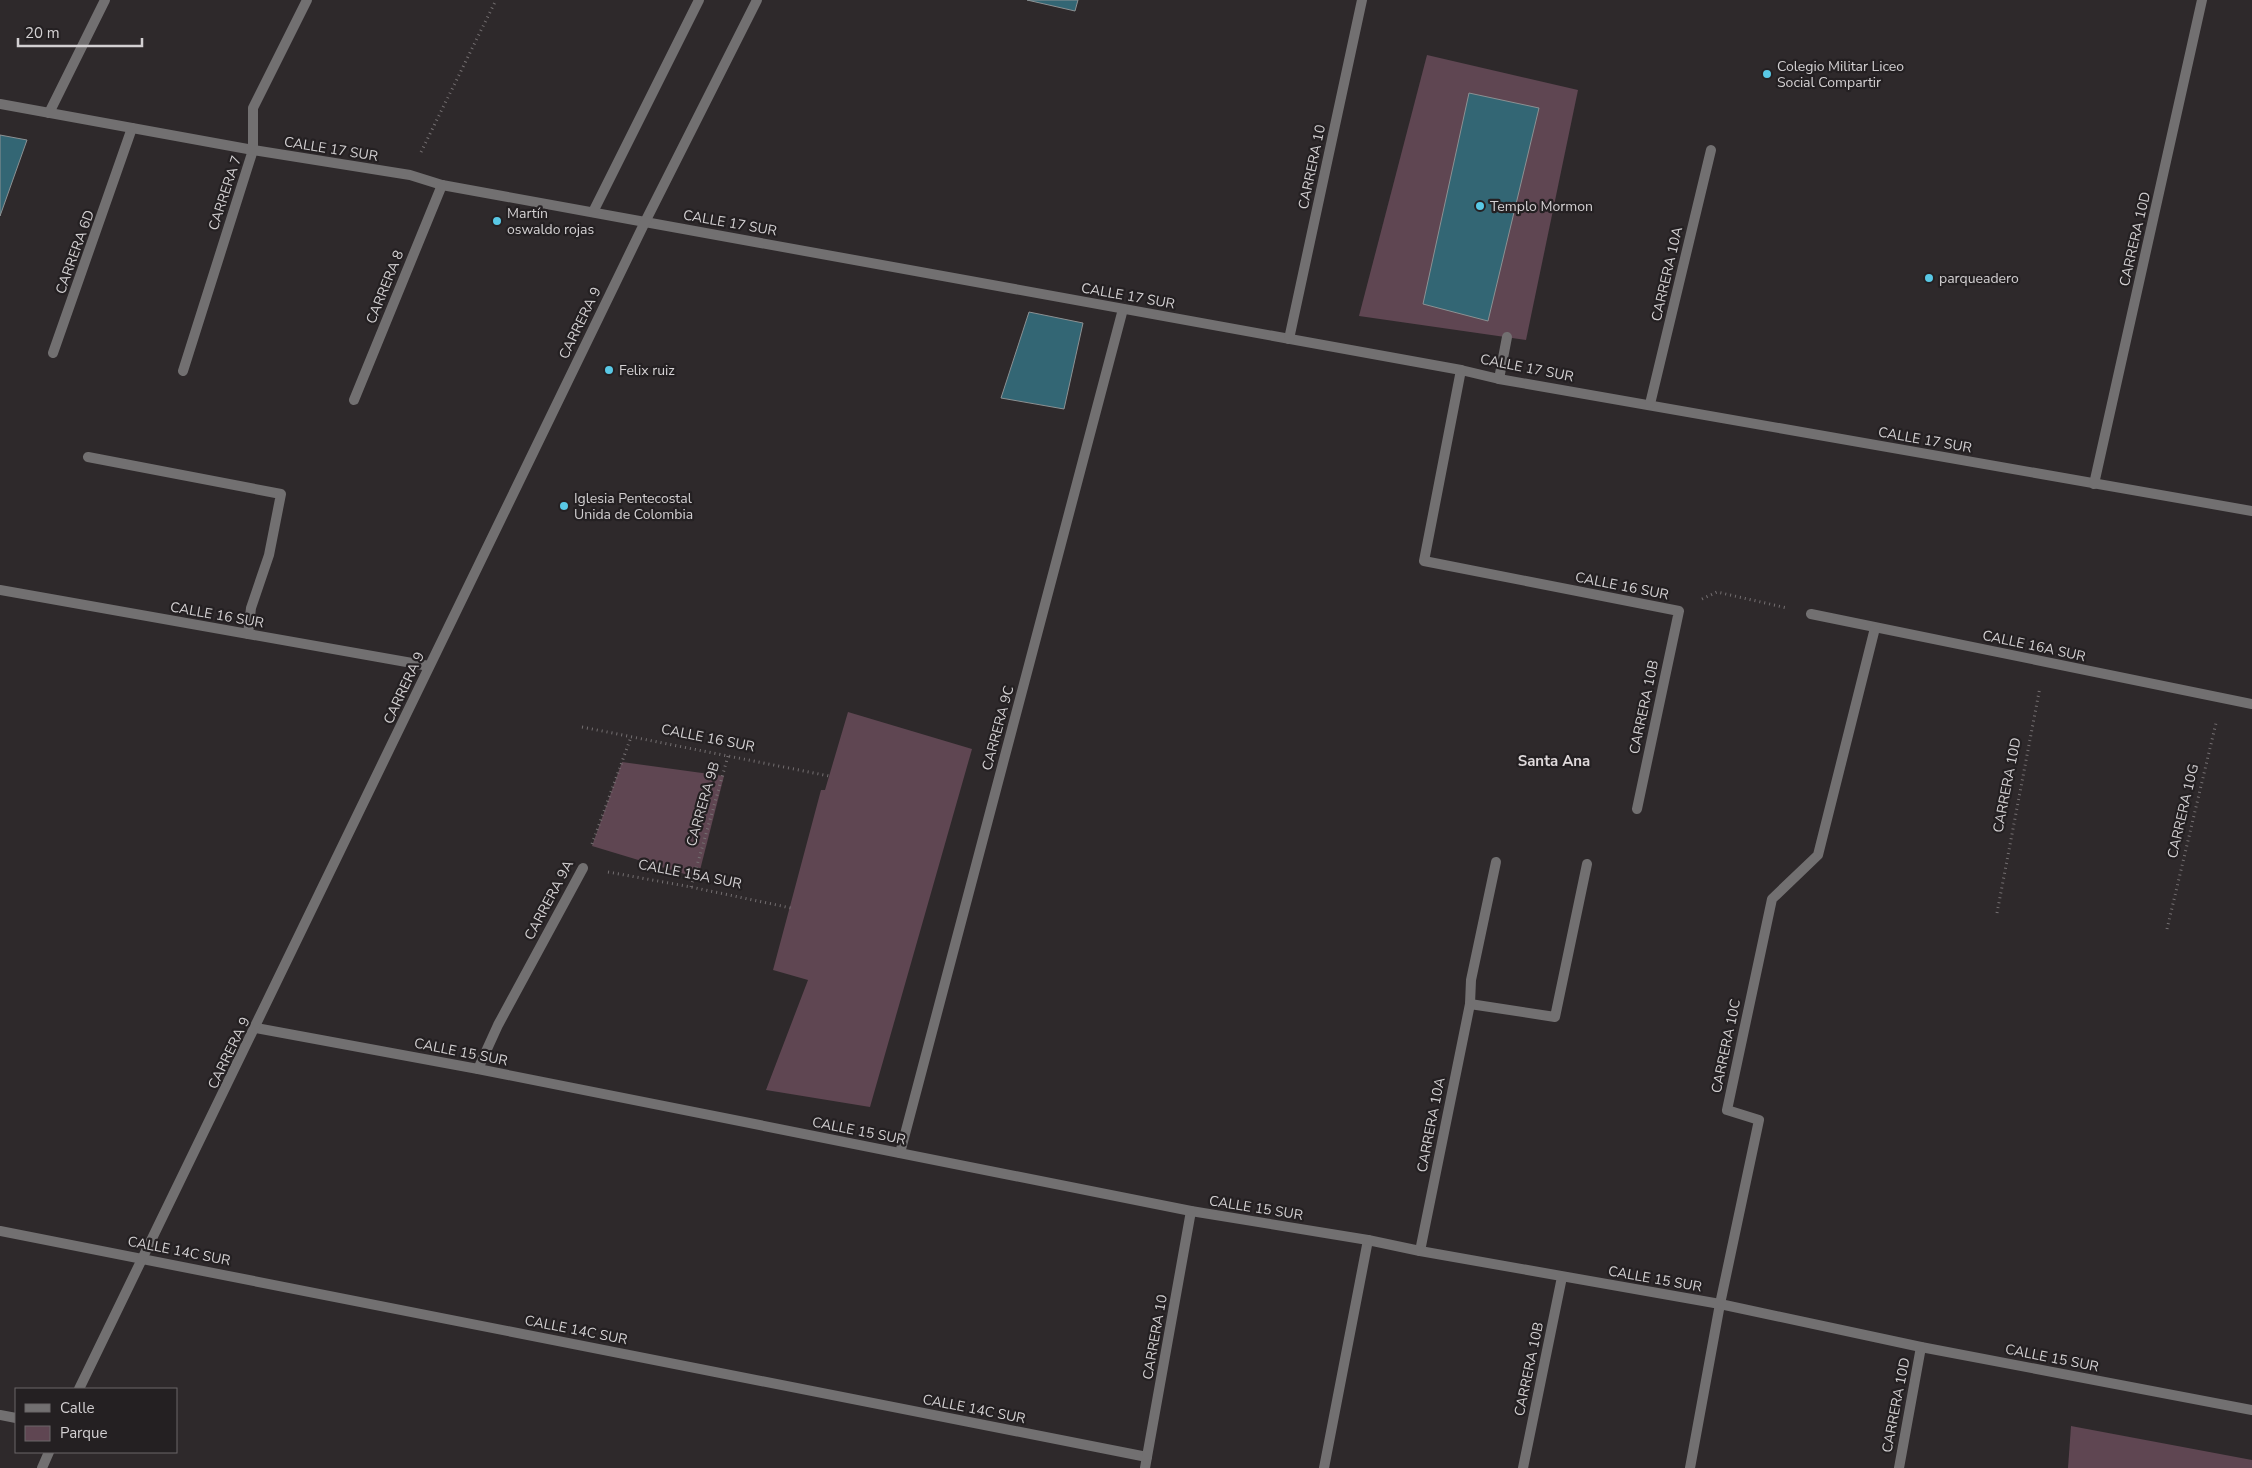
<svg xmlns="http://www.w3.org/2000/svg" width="2252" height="1468" viewBox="0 0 2252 1468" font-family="'Nunito Sans',sans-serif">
	<rect width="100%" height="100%" fill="#2e292b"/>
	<!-- green -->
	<g fill="#5f4652">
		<polygon points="1427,55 1578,90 1526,340 1359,316"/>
		<polygon points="848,712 972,749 870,1107 766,1090 808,980 773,970 821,790 825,790"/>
		<polygon points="622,762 724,776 698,878 592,846"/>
		<polygon points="2071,1426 2252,1460 2252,1468 2068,1468"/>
	</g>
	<!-- building -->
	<g fill="#336674" stroke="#8c9193">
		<polygon points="1027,0 1078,0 1075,11"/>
		<polygon points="1469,93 1539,108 1488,321 1423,304"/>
		<polygon points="0,135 27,140 0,216"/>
		<polygon points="1029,312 1083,323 1064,409 1001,398"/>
	</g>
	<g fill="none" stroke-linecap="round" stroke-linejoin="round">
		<!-- path -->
		<g stroke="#746f71" stroke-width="3" stroke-dasharray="1 4" stroke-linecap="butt">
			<polyline points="421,152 496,0"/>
			<polyline points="1702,599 1717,592 1787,608"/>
			<polyline points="582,727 829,776"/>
			<polyline points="592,844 631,737"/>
			<polyline points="608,872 691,887 791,908"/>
			<polyline points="691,887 728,756"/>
			<polyline points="1997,913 2040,687"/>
			<polyline points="2167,929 2216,723"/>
		</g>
		<!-- service -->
		<g stroke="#727071" stroke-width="10">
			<polyline points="1499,379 1507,337"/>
			<polyline points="88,457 281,494 269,555 251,608 248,634"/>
			<polyline points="1470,1004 1471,980 1496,862"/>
			<polyline points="478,1069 498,1025 583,868"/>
		</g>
		<!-- minor -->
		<g stroke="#727071" stroke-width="10">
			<polyline points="49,113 105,0"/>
			<polyline points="645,222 1461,370 1499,379 2252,511"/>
			<polyline points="1289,339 1362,0"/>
			<polyline points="53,353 132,128"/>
			<polyline points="1461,370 1424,561 1679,611 1637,809"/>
			<polyline points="183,371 253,150 253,108 307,0"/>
			<polyline points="354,400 442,185"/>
			<polyline points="1650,404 1711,150"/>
			<polyline points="2094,484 2202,0"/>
			<polyline points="0,590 429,666"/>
			<polyline points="1811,614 2252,704"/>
			<polyline points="900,1153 1123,309"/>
			<polyline points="0,1231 1147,1457"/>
			<polyline points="1420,1251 1470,1004 1555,1017 1587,864"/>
			<polyline points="0,1415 16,1418"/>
			<polyline points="1145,1468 1191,1211"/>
			<polyline points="1324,1468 1368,1240"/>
			<polyline points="1523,1468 1562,1277"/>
			<polyline points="1690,1468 1720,1304 1759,1120 1727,1110 1772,899 1818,855 1875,628"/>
			<polyline points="1899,1468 1921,1347"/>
		</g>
		<!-- tertiary -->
		<g stroke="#727071" stroke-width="10">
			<polyline points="0,104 253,150 410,175 442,185 645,222"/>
			<polyline points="593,212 699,0"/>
			<polyline points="256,1028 478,1069 1191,1211 1368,1240 1420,1251 1720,1304 1921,1347 2252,1410"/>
			<polyline points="79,1389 645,222 757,0"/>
			<polyline points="42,1468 49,1452"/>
		</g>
	</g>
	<!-- markers -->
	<g fill="#59c8e5" stroke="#242022" stroke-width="2">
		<circle cx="1767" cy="74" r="5"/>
		<circle cx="1480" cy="206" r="5"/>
		<circle cx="497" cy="221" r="5"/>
		<circle cx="1929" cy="278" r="5"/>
		<circle cx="609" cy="370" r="5"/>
		<circle cx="564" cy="506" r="5"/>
	</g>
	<g text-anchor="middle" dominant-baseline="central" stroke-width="4.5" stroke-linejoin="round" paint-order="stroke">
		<!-- poi labels -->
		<g font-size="14" fill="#d3d0d2" stroke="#242022" text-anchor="start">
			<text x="1777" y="66">Colegio Militar Liceo<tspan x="1777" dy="16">Social Compartir</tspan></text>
			<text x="1490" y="206">Templo Mormon</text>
			<text x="507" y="213">Martín<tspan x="507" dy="16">oswaldo rojas</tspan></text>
			<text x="1939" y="278">parqueadero</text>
			<text x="619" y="370">Felix ruiz</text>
			<text x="574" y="498">Iglesia Pentecostal<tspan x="574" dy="16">Unida de Colombia</tspan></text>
		</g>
		<!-- street labels -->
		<g font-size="14" fill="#d3d0d2" stroke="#242022">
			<text transform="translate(331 149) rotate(9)">CALLE 17 SUR</text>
			<text transform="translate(1312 167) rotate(-78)">CARRERA 10</text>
			<text transform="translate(225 193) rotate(-72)">CARRERA 7</text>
			<text transform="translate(730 223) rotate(10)">CALLE 17 SUR</text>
			<text transform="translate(2135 239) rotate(-77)">CARRERA 10D</text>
			<text transform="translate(75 252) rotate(-70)">CARRERA 6D</text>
			<text transform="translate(1667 274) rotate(-77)">CARRERA 10A</text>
			<text transform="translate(385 287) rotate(-68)">CARRERA 8</text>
			<text transform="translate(1128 296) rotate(10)">CALLE 17 SUR</text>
			<text transform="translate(580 323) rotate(-64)">CARRERA 9</text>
			<text transform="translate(1527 368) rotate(11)">CALLE 17 SUR</text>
			<text transform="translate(1925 440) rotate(10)">CALLE 17 SUR</text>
			<text transform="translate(1622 586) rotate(11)">CALLE 16 SUR</text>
			<text transform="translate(217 615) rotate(10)">CALLE 16 SUR</text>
			<text transform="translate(2034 646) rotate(12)">CALLE 16A SUR</text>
			<text transform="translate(404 688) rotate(-65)">CARRERA 9</text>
			<text transform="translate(1644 707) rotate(-78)">CARRERA 10B</text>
			<text transform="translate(998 728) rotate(-75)">CARRERA 9C</text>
			<text transform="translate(708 738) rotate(11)">CALLE 16 SUR</text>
			<text transform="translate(2007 785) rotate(-79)">CARRERA 10D</text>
			<text transform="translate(703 804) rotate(-74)">CARRERA 9B</text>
			<text transform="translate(2183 811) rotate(-77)">CARRERA 10G</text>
			<text transform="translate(690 874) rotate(11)">CALLE 15A SUR</text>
			<text transform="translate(549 900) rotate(-62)">CARRERA 9A</text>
			<text transform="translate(1726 1046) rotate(-78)">CARRERA 10C</text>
			<text transform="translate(461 1052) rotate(11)">CALLE 15 SUR</text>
			<text transform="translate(229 1053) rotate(-64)">CARRERA 9</text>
			<text transform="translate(1431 1125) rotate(-79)">CARRERA 10A</text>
			<text transform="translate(859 1131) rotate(11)">CALLE 15 SUR</text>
			<text transform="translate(1256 1208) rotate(9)">CALLE 15 SUR</text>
			<text transform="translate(179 1251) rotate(11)">CALLE 14C SUR</text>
			<text transform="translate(1655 1279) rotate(10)">CALLE 15 SUR</text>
			<text transform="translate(576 1330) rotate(11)">CALLE 14C SUR</text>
			<text transform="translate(1155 1337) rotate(-80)">CARRERA 10</text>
			<text transform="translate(2052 1358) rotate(11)">CALLE 15 SUR</text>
			<text transform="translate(1529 1369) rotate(-78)">CARRERA 10B</text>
			<text transform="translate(1896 1405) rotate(-79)">CARRERA 10D</text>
			<text transform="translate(974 1409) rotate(11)">CALLE 14C SUR</text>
		</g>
		<!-- neighbourhood labels -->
		<g font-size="15" font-weight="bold" fill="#dfd9db" stroke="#242022">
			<text x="1554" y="761">Santa Ana</text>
		</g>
	</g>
	<!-- legend -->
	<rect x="15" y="1388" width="162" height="65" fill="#242022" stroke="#6a6668"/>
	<rect x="25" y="1404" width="25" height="8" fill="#727071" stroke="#6a6668"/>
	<text x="60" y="1413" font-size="15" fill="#d3d0d2">Calle</text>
	<rect x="25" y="1426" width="25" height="15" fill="#5f4652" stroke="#6a6668"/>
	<text x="60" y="1438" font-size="15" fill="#d3d0d2">Parque</text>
	<!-- scale -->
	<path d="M18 38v8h124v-8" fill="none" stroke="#d3d0d2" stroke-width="2.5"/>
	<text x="25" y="38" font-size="15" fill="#d3d0d2" stroke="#242022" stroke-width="4" paint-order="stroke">20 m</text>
</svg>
